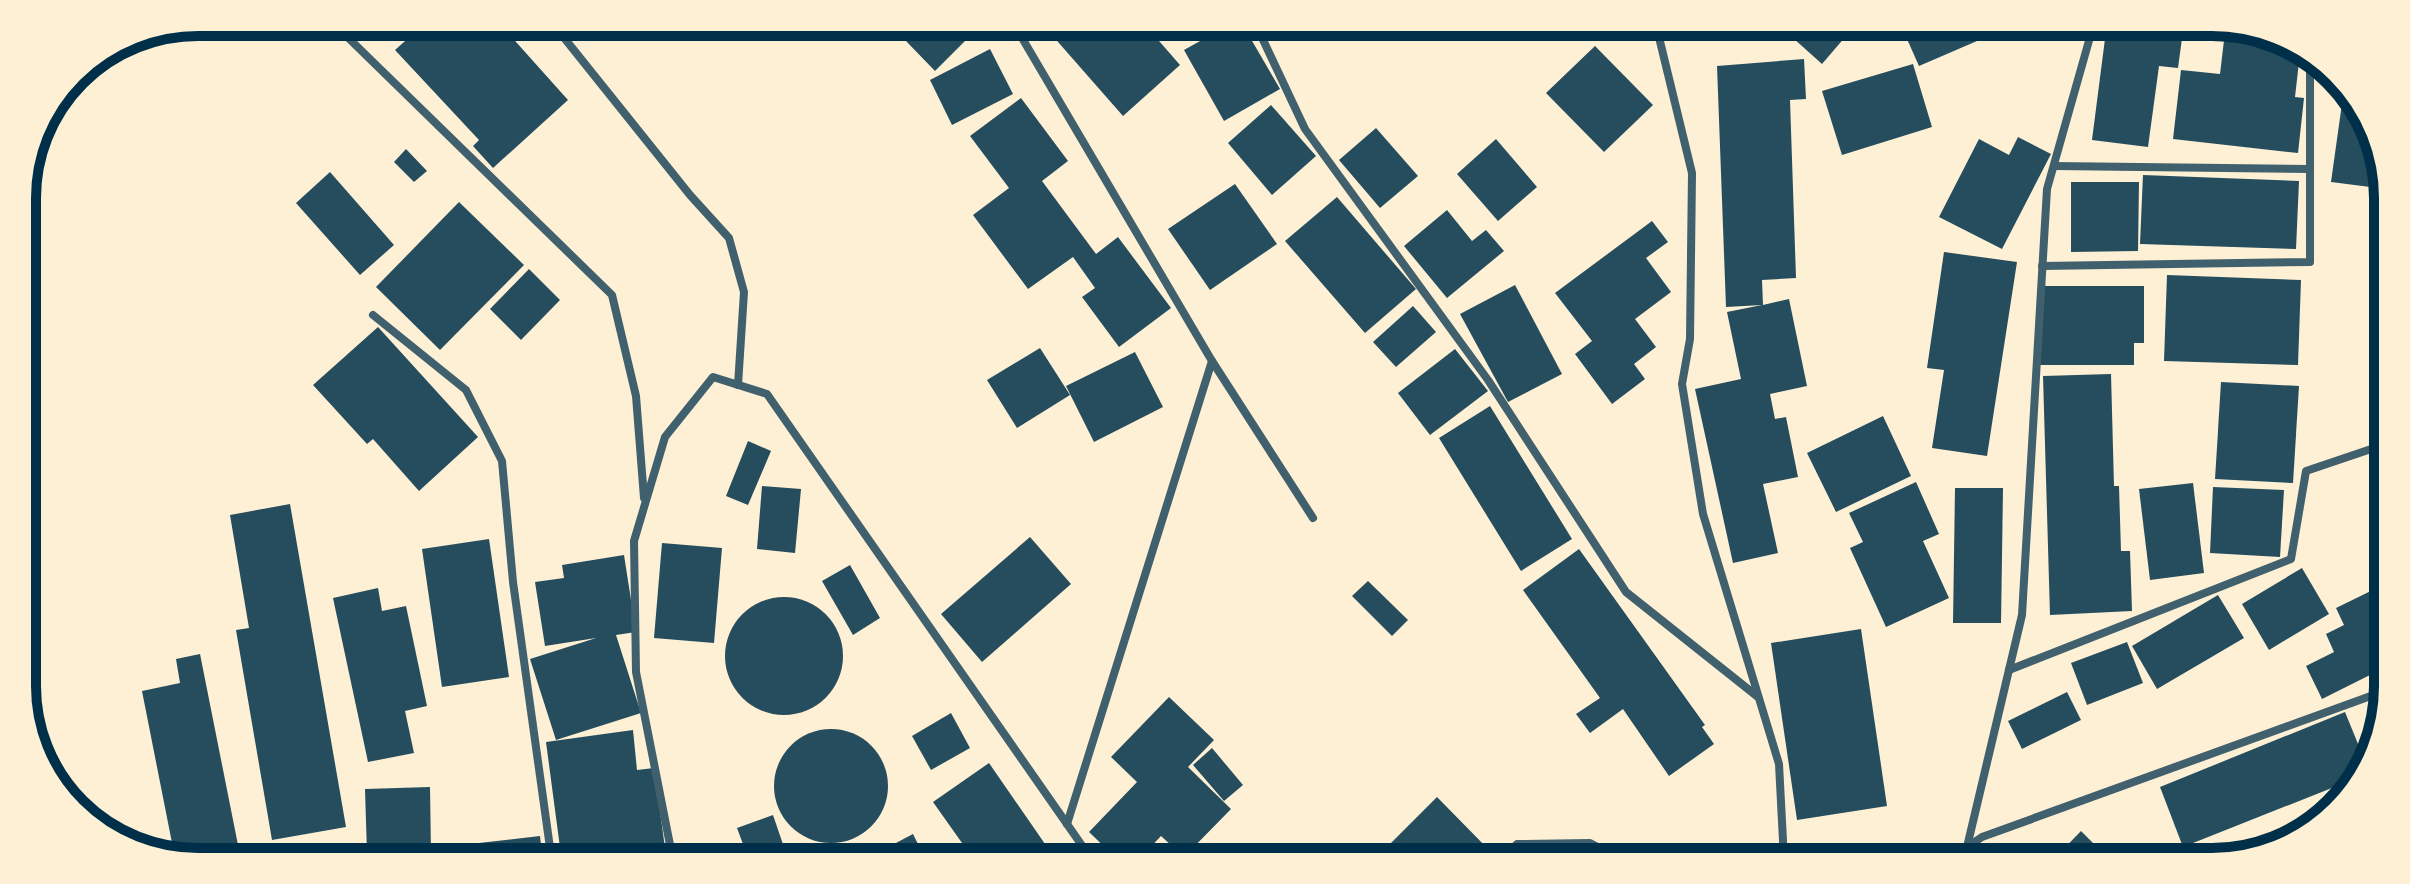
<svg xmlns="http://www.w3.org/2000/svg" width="2410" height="884" viewBox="0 0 2410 884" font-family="'Archivo Narrow',sans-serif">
	<rect width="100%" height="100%" fill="#fdf0d5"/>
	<!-- building -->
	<g fill="#264d5e">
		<polygon points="404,23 499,23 568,100 493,168 473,146 479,140 395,50 413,34"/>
		<polygon points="624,24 646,24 635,35"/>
		<polygon points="839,25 868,25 854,39"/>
		<polygon points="917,25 974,25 969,31 972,34 935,71 906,41 919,27"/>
		<polygon points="1044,26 1146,26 1180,65 1123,116"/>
		<polygon points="1225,27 1244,27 1280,89 1224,121 1184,50"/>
		<polygon points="1783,29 1852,29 1822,64"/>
		<polygon points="1903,30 1972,30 1977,41 1919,66"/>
		<polygon points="2106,31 2183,31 2178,68 2159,66 2148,147 2092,140"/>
		<polygon points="2225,32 2277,37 2300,53 2295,97 2304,98 2298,153 2173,139 2181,70 2220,74"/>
		<polygon points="1595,46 1653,105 1604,152 1546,93"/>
		<polygon points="990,49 1013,94 952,125 930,80"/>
		<polygon points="1804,59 1806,99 1790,100 1796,278 1762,280 1763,305 1789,299 1807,386 1770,394 1775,419 1786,417 1798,477 1763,484 1778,553 1733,563 1695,389 1741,379 1727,312 1762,305 1726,307 1717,66"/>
		<polygon points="1913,64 1932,127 1842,155 1822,91"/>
		<polygon points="2345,82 2386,175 2386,189 2331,182"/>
		<polygon points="1021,98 1068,161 1042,181 1096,254 1118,237 1171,308 1119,347 1082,297 1095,288 1073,257 1028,289 973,215 1009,188 970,136"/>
		<polygon points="1271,105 1316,156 1272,195 1228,143"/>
		<polygon points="1376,128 1418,176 1380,208 1339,160"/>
		<polygon points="2018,137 2051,154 2002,249 1939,217 1979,139 2009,155"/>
		<polygon points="1496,139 1537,187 1498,221 1457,174"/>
		<polygon points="406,149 427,171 414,182 394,162"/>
		<polygon points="330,172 394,245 360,275 296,203"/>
		<polygon points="2143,175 2299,181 2296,249 2140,244"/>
		<polygon points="2071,182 2139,182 2138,251 2071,252"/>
		<polygon points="1235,184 1277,244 1210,290 1168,229"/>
		<polygon points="1337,197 1416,289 1365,333 1285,241"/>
		<polygon points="459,202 524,265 440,350 376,287"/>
		<polygon points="1447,210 1472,241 1486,230 1504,251 1447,298 1404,246"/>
		<polygon points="1652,221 1668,242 1646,258 1671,292 1635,319 1656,347 1634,364 1645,379 1612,404 1575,354 1592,341 1555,293"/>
		<polygon points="1944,252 2017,262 1987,456 1932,448 1944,370 1927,368"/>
		<polygon points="529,269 560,300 521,340 490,309"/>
		<polygon points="2167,275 2301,280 2298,365 2164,361"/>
		<polygon points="1515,285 1562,374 1508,402 1460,314"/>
		<polygon points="2038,286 2144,286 2144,343 2134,343 2134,365 2038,365"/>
		<polygon points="1413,306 1436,332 1396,367 1373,342"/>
		<polygon points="378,327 478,437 419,491 373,439 367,444 313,385"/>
		<polygon points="1040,348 1070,395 1017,428 987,380"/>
		<polygon points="1455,349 1488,391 1430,435 1398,393"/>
		<polygon points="1135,352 1163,407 1094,442 1066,386"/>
		<polygon points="2111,374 2114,486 2119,486 2121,551 2130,551 2132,611 2050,615 2043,376"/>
		<polygon points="2221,382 2299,386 2293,483 2215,479"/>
		<polygon points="1490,406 1572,539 1521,571 1439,438"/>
		<polygon points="1883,416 1911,476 1836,512 1807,453"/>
		<polygon points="748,441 771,451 748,505 726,496"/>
		<polygon points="1916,482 1939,534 1923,541 1949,598 1886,627 1850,548 1863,542 1849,513"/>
		<polygon points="2193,483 2204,573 2150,580 2139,489"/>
		<polygon points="762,486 801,489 795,553 757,549"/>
		<polygon points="2213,487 2284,490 2280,557 2210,553"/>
		<polygon points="1955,488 2003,488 2001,623 1953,623"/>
		<polygon points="290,504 346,827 272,840 236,630 249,628 230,515"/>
		<polygon points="1030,537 1071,584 982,662 941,614"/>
		<polygon points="489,539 509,677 442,687 422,549"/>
		<polygon points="662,543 722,548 714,643 654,638"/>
		<polygon points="1579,549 1705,725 1702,727 1714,744 1669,776 1623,709 1590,733 1576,714 1600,698 1523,590"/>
		<polygon points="624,555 636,632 616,635 641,713 556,740 530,659 596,638 545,646 535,582 564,578 562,565"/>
		<polygon points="850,565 880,618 853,635 822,581"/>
		<polygon points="2302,568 2329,614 2269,650 2242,604"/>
		<polygon points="1368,581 1408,620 1392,636 1352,596"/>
		<polygon points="2381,586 2380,670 2322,699 2306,666 2334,652 2326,634 2344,625 2336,608"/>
		<polygon points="378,588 382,611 406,606 427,706 405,711 414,753 368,762 333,598"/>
		<polygon points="2218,595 2244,638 2157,689 2132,646"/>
		<circle cx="784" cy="656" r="59"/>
		<polygon points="1861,629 1887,806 1797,820 1771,643"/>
		<polygon points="2127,642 2143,683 2087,705 2071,663"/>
		<polygon points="200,654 239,850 174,853 142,691 180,683 176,659"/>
		<polygon points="2067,692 2081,720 2022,749 2008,721"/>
		<polygon points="1169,697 1214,740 1188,767 1231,809 1184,857 1161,836 1141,857 1115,857 1089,832 1137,782 1111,757"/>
		<polygon points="2345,712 2365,761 2352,780 2183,847 2160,787"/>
		<polygon points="951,713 970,748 931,770 912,736"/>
		<circle cx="831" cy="786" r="57"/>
		<polygon points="633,730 637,770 654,768 666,855 561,855 546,742"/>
		<polygon points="1212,748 1243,785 1224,801 1193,765"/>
		<polygon points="989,763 1054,857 959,856 967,850 933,802"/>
		<polygon points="430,787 431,854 367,854 365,789"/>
		<polygon points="1437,797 1490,851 1482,858 1376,858"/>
		<polygon points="773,815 787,856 747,855 737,828"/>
		<polygon points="2081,831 2111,861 2052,861"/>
		<polygon points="913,834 924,856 901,856 894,844"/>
		<polygon points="540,836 542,854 462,854 461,845"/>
	</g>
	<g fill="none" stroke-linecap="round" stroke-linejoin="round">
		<!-- minor -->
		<g stroke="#3f606c" stroke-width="8">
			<polyline points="333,23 612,295 636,396 644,498"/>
			<polyline points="553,24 690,195 729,238 744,292 738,385"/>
			<polyline points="1015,26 1212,361 1067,824"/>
			<polyline points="1257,27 1305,129 1488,380 1626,592 1758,697"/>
			<polyline points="1657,29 1692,173 1690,339 1682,384 1703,514 1779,764 1784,860"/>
			<polyline points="2054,166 2310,169"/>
			<polyline points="2042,266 2310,262 2310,59"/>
			<polyline points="373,315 466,390 502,461 513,582 551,855"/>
			<polyline points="1212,361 1313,518"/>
			<polyline points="2009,670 2291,559 2306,471 2383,445"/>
			<polyline points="1967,847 2022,615 2047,189 2092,30"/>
			<polyline points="672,855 636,672 634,541 665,437 713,377 767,394 1090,857"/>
			<polyline points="1502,859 1517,844 1590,843 1620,859"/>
			<polyline points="1948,860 1982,837 2379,693"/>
		</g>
	</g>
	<!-- crop -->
	<path d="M0 0H2410V884H0ZM198 36H2212A162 162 0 0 1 2374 198V686A162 162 0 0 1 2212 848H198A162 162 0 0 1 36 686V198A162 162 0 0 1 198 36Z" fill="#fdf0d5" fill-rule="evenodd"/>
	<path fill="none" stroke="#003049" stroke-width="10" d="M198 36H2212A162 162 0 0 1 2374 198V686A162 162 0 0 1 2212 848H198A162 162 0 0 1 36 686V198A162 162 0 0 1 198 36Z"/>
</svg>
